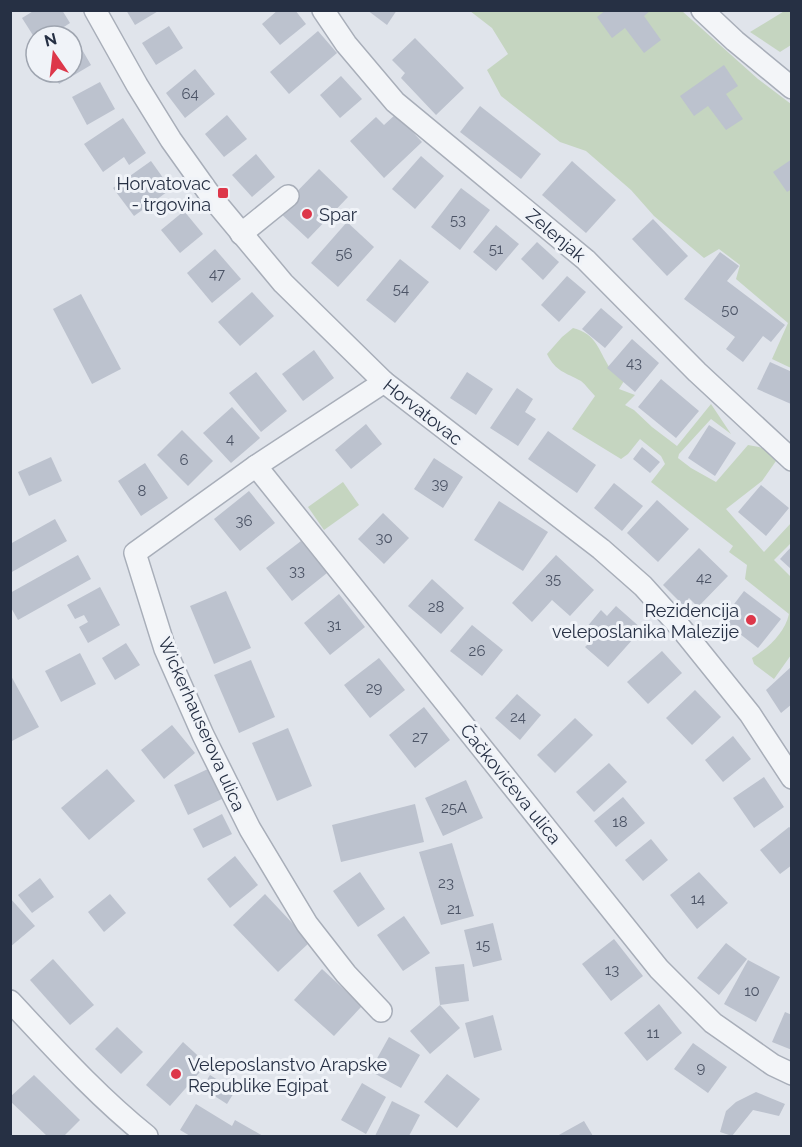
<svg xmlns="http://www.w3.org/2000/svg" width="802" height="1147" viewBox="0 0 802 1147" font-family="Raleway,sans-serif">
	<rect width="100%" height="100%" fill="#e0e4eb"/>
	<!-- green -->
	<g fill="#c5d5c0">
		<polygon points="786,10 791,11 791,45 780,52 750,32"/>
		<polygon points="470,11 682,11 758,79 791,104 791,368 772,359 788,323 736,279 740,265 719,249 704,258 654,216 631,190 586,151 560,142 501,96 487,70 508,54 492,28"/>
		<path d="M573 328C597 334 598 350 610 368 614 373 620 377 624 381L619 389 635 395 625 405 634 410 652 427 677 446 711 404 731 434 711 419 679 454 678 458 691 468 716 482 748 445 759 447 774 453 776 461 762 481 726 509 764 552 791 523V543L774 560 791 577V655L774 679 754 664 752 658C768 648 785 633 789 614L745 579 747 565 729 552 733 546 651 482 665 464 661 456 640 439 628 454 621 459 572 429 595 396C590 391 586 385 581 381 565 372 556 372 547 354L562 337Z"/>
		<polygon points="343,482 359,505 324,530 308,507"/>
	</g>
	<!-- building -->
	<g fill="#bcc2ce">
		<polygon points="35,10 62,10 70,23 50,36 36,36 36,40 22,18"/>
		<polygon points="126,10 160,10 135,25"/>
		<polygon points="278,10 295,10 306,24 280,45 262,24"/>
		<polygon points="367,10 397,10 387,25"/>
		<polygon points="606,10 651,10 644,16 661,40 644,53 625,28 612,38 597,17"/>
		<polygon points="169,26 183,48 156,65 142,43"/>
		<polygon points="318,31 337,53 289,94 270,72"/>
		<polygon points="415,38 464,88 436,115 401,78 405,73 392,60"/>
		<polygon points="77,41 91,65 59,84 53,72 72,72 72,44"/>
		<polygon points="724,65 738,86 726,94 743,119 726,130 708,106 694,116 680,96"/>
		<polygon points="195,69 215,94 185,118 166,93"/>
		<polygon points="341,76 362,99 340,118 320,95"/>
		<polygon points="100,82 115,109 87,125 72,97"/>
		<polygon points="480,106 541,154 521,179 460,132"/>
		<polygon points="396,114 422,142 384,178 350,141 376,117 384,125"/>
		<polygon points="227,115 247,139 224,157 205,134"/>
		<polygon points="123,118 146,153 129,165 124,157 103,172 84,144"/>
		<polygon points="256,154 275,177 252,197 232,175"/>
		<polygon points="421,156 444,176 415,209 392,189"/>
		<polygon points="792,159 792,189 787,192 773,172"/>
		<polygon points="151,161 171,189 134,216 113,188"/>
		<polygon points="572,161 616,200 586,233 542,195"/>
		<polygon points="319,169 348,197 308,239 278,211"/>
		<polygon points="461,188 490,210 460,250 431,227"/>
		<polygon points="184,211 203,234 180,253 161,230"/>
		<polygon points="653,219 688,256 667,276 632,239"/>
		<polygon points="347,222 374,247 338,287 311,263"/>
		<polygon points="496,225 519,244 496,271 473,252"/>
		<polygon points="537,242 559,262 543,280 521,259"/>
		<polygon points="215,249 241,279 212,303 187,273"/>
		<polygon points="720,252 739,266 727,281 785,325 771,342 763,336 743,362 726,349 735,337 684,299"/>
		<polygon points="400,259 429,282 395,323 366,300"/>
		<polygon points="567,276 586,292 559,322 541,305"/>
		<polygon points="252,292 274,316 240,346 218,322"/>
		<polygon points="81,294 121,369 92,384 53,309"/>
		<polygon points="601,308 623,327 605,348 582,329"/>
		<polygon points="632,339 659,363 635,392 607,368"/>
		<polygon points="314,350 334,378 303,401 282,374"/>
		<polygon points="770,362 792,372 791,404 757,389"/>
		<polygon points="256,372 287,411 261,432 229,393"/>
		<polygon points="467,372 493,389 476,415 450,398"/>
		<polygon points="661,379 699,411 676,438 638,407"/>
		<polygon points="517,388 533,399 525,412 536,419 518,446 490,428"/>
		<polygon points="232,407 260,438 231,463 203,433"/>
		<polygon points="366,424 382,444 351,469 335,450"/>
		<polygon points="709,425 736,443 715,476 688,458"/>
		<polygon points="182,430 213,461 188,486 157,455"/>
		<polygon points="548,431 596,465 577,493 528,459"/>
		<polygon points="642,447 660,462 650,473 633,459"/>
		<polygon points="51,457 62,481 29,496 18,472"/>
		<polygon points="434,458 463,477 443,508 414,489"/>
		<polygon points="145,463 168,498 141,516 118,481"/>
		<polygon points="614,483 643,506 622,531 594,508"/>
		<polygon points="761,485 789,508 766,536 738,512"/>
		<polygon points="249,491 275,523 240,551 214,519"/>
		<polygon points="657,500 689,529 658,562 627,533"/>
		<polygon points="499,501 548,532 523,571 474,540"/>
		<polygon points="383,513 409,538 384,564 358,539"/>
		<polygon points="55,519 67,541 10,573 10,544"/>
		<polygon points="301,541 327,573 292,601 266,568"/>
		<polygon points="792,546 792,570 780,559"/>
		<polygon points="699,548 728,576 698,607 689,598 683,605 663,585"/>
		<polygon points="78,555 91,579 18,620 10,606 10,593"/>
		<polygon points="556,555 594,590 570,616 552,600 532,622 512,603"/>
		<polygon points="432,579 464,608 441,634 408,606"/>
		<polygon points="100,587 120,625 88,643 79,627 88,622 84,615 75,619 67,605"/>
		<polygon points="226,591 251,648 214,664 190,606"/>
		<polygon points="744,591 781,619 758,648 722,620"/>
		<polygon points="339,594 365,627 330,655 304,623"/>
		<polygon points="616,606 642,629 608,667 585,647 596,636 586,628 601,610 607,616"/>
		<polygon points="472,625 503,650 482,676 450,651"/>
		<polygon points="126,643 140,665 115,680 102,658"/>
		<polygon points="662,651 682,673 648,704 627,682"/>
		<polygon points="80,653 96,684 61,702 45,671"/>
		<polygon points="379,658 405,690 370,718 344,685"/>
		<polygon points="251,660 275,717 239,733 214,675"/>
		<polygon points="792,666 792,704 781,713 766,690"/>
		<polygon points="10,674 39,727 10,742"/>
		<polygon points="695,690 721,717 692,745 666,718"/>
		<polygon points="517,694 541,715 520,740 495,718"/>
		<polygon points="424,707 450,740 415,768 389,735"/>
		<polygon points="575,718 593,735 555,773 537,755"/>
		<polygon points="172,725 195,753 164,779 141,750"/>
		<polygon points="288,728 312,786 277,801 252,743"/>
		<polygon points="733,736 751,759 723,782 705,760"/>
		<polygon points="609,763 627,782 594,812 576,792"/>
		<polygon points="210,768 224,798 188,815 174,785"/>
		<polygon points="107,769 135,801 89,840 61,808"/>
		<polygon points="764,777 784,807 754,828 733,798"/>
		<polygon points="466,780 483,818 443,836 425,798"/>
		<polygon points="623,797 645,823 616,847 594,821"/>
		<polygon points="415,804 424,842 341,862 332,825"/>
		<polygon points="222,814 232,834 203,848 193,829"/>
		<polygon points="789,827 792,829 792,865 780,874 760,850"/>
		<polygon points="651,839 668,860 643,881 625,860"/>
		<polygon points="452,843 474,916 441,925 419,852"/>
		<polygon points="235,856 258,885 230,908 207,879"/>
		<polygon points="360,872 385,909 358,927 333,891"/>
		<polygon points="699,872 728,903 697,929 670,895"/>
		<polygon points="40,878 54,897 32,913 18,895"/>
		<polygon points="110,894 126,913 104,932 88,912"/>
		<polygon points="265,894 310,942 278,972 233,925"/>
		<polygon points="10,898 35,926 10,947"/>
		<polygon points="404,916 430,953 403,971 377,935"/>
		<polygon points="493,923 502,960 473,967 464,930"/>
		<polygon points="614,939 643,976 611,1001 582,964"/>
		<polygon points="726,943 747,959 719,995 697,978"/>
		<polygon points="53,959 94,1005 70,1025 30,980"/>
		<polygon points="748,960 780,977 756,1022 724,1004"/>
		<polygon points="464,964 469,1001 440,1005 435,967"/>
		<polygon points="322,969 362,1006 334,1036 294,1000"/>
		<polygon points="659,1004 682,1033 647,1061 624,1033"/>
		<polygon points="440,1005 460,1028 430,1054 410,1031"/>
		<polygon points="785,1012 792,1015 792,1050 772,1042"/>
		<polygon points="493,1015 502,1050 474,1058 465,1023"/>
		<polygon points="117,1027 143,1052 121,1074 95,1049"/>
		<polygon points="389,1037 420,1055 401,1088 370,1071"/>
		<polygon points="183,1042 207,1064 170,1106 146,1085"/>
		<polygon points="693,1043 727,1067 708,1093 674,1069"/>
		<polygon points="447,1074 480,1099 457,1128 424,1102"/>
		<polygon points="34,1075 80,1120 64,1136 47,1136 10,1101 10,1097"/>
		<polygon points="210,1075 235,1091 227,1104 202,1088"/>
		<polygon points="362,1083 386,1097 366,1134 341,1120"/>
		<polygon points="756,1092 785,1104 779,1116 753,1110 732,1136 720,1132 726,1111 736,1102"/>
		<polygon points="392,1101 420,1115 409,1136 375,1136"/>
		<polygon points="196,1104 232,1126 235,1120 263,1136 190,1136 180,1130"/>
		<polygon points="584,1121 593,1136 557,1136"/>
	</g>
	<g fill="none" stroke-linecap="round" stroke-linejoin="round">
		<defs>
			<g id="minor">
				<polyline points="95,10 137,85 171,140 213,199 283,283 384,382 601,549 643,586 680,627 750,714 792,778"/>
				<polyline points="323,10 346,44 395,102 586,260 697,372 792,460"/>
				<polyline points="702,10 735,41 792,88"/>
				<polyline points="241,234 288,196"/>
				<polyline points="256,466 659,969 713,1023 773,1065 792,1074"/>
				<path d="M10 1001C54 1048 97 1096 147 1136"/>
				<polyline points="381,1011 346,974 307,924 250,829 203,735 165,649 135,553 256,466 384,382"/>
			</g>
		</defs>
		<!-- minor casing -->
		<use href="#minor" stroke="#a8aeb9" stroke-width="24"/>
		<!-- minor -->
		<use href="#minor" stroke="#f3f5f8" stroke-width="21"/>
	</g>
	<!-- markers -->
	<g fill="#dd374a" stroke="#f0f3f8" stroke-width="2">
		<rect x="217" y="187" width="12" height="12" rx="3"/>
		<circle cx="307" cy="214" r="6"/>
		<circle cx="751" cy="620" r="6"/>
		<circle cx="176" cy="1074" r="6"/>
	</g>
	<g text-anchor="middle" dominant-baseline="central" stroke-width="6" stroke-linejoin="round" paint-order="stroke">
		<!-- number labels -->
		<g font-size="15" fill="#4c5466">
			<text x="190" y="94">64</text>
			<text x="458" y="220">53</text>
			<text x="496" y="249">51</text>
			<text x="344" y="254">56</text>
			<text x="217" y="274">47</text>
			<text x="401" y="289">54</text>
			<text x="730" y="310">50</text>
			<text x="634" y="363">43</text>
			<text x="230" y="439">4</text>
			<text x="184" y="460">6</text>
			<text x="440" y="484">39</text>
			<text x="142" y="491">8</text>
			<text x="244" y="521">36</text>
			<text x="384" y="538">30</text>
			<text x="297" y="571">33</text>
			<text x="704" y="578">42</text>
			<text x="553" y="579">35</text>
			<text x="436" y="607">28</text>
			<text x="334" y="625">31</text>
			<text x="477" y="651">26</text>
			<text x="374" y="688">29</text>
			<text x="518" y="717">24</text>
			<text x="420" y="737">27</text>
			<text x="454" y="808">25A</text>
			<text x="620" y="822">18</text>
			<text x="446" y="883">23</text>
			<text x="698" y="899">14</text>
			<text x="454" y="909">21</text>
			<text x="483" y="945">15</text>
			<text x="612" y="970">13</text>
			<text x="752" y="991">10</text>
			<text x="653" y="1033">11</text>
			<text x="701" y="1068">9</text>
		</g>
		<!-- poi labels -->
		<g font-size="18" fill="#263044" stroke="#f0f3f8" text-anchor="end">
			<text x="211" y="183">Horvatovac<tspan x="211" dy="21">- trgovina</tspan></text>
			<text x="319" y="214" text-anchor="start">Spar</text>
			<text x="739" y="610">Rezidencija<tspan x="739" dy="21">veleposlanika Malezije</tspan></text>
			<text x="188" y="1064" text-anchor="start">Veleposlanstvo Arapske<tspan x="188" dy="21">Republike Egipat</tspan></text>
		</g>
		<!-- street labels -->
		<g font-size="18" fill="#263044" stroke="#f0f3f8">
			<text transform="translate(556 235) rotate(40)">Zelenjak</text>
			<text transform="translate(423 412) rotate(38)">Horvatovac</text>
			<text transform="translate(202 724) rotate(66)">Wickerhauserova ulica</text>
			<text transform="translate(511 784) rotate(51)">Čačkovićeva ulica</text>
		</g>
	</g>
	<!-- border -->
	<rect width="802" height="1147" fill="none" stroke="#263044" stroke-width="24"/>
	<!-- north arrow -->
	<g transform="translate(54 54) rotate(346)"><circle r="28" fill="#f0f3f8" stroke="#9fa5b0" stroke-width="1.5"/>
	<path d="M0-4.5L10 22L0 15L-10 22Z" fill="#dd374a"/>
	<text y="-9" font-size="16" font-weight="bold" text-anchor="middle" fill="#263044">N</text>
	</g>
</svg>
